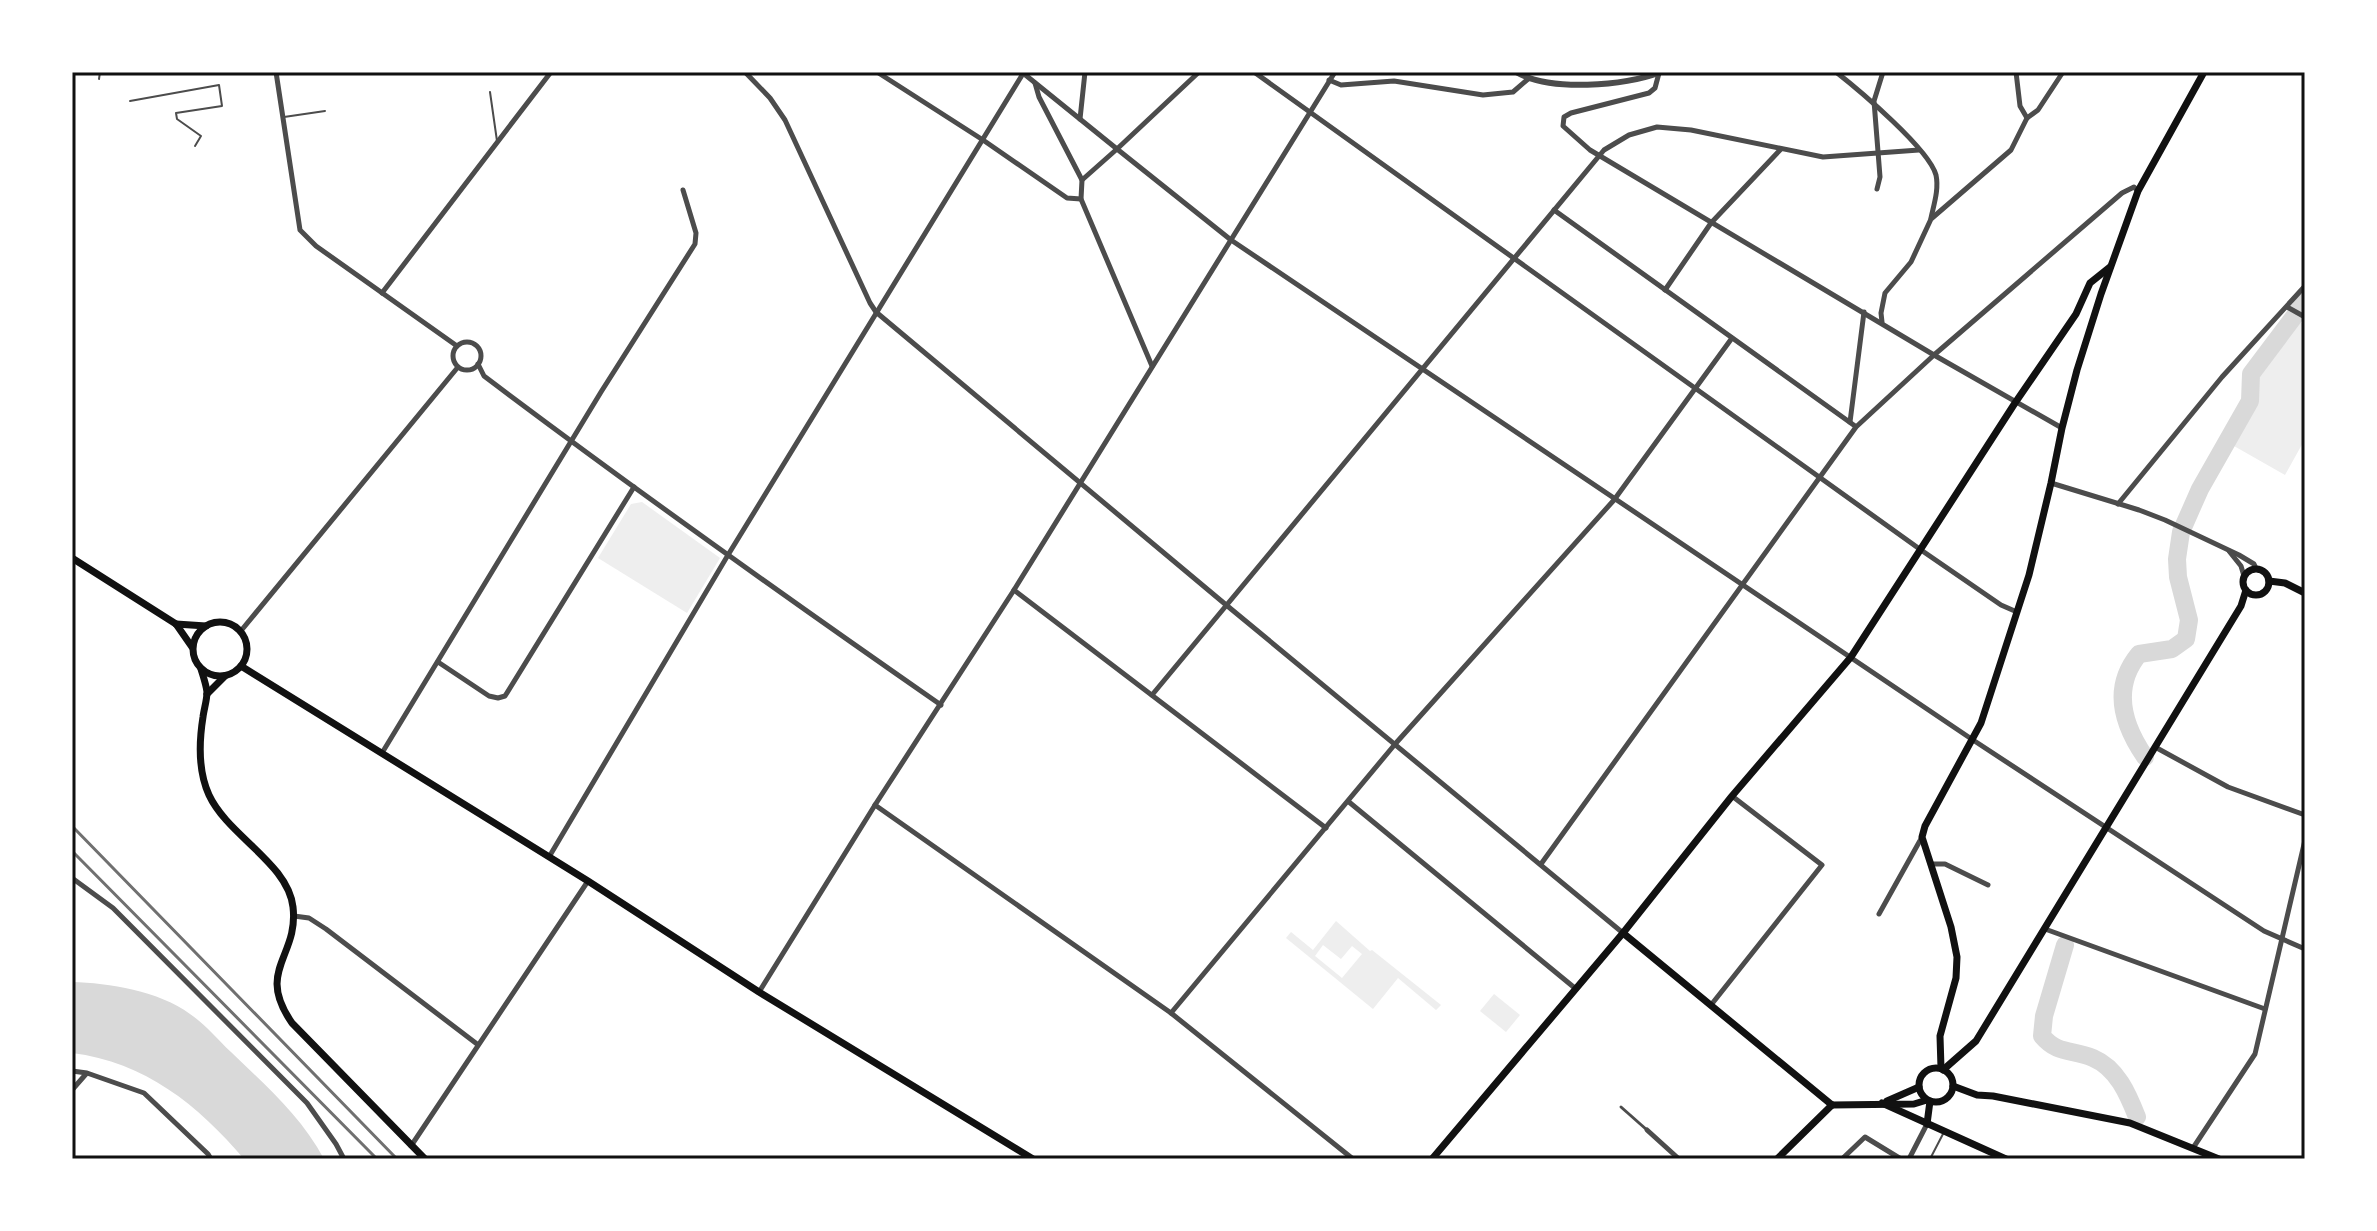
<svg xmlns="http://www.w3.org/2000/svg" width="2377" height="1231" viewBox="0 0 2377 1231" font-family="Barlow,sans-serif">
	<rect width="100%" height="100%" fill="#fff"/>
	<!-- green -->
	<g fill="#eee" fill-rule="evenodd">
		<polygon points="2294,319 2305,325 2305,439 2285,475 2234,446 2256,401 2255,375"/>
		<polygon points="642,502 720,558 687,613 598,558 631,504"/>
		<path d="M1336 921 1370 951 1372 950 1441 1005 1436 1010 1398 978 1373 1009 1286 938 1291 932 1313 950ZM1323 945 1341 959 1352 946 1362 954 1342 978 1315 956Z"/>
		<polygon points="1494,994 1520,1015 1506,1032 1480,1011"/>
	</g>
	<!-- water -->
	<path fill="#d9d9d9" d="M72 982C109 983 159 991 190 1014 205 1024 218 1040 231 1052 265 1085 301 1116 324 1159H244C198 1105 145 1062 72 1053Z"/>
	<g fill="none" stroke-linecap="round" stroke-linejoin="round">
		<!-- river -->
		<g stroke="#d9d9d9" stroke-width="18">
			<path d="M2145 757C2123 725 2111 688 2139 654L2172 649 2186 639 2189 620 2178 577 2177 559 2181 532 2200 489 2250 401 2251 374 2305 302"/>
			<path d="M2065 945 2044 1016 2042 1036C2058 1055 2072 1049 2093 1058 2117 1068 2128 1094 2137 1117"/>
		</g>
		<!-- service -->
		<g stroke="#4c4c4c" stroke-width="2">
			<polyline points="99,79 100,72"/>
			<polyline points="490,92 497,141"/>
			<polyline points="130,101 219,85 222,106 176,113 177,119 201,136 195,146"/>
			<polyline points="284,117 325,111"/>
			<polyline points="1930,1159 1944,1132"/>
		</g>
		<!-- pedestrian -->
		<polyline stroke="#4c4c4c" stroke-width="3" points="1621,1107 1647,1130"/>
		<!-- minor -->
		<g stroke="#4c4c4c" stroke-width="5">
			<polyline points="276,72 300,230 316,246 457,346"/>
			<polyline points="745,72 770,98 785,120 870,303 876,312 1225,604 1623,933"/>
			<polyline points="877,72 983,140 1067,198 1081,199"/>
			<polyline points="1199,72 1117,149 1231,240 1973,740 2264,931 2305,949"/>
			<polyline points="1254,72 1921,550 2001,605 2017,612"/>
			<path d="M1836 72C1859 90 1929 149 1936 175 1939 189 1934 204 1931 218"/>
			<polyline points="2016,72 2020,106 2027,118"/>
			<polyline points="1023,73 1117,149 1082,180"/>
			<polyline points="1659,73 1655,88 1649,93 1571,113 1564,117 1563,126 1590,150 1934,355 2062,428"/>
			<polyline points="1329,80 1341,85 1394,81 1483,95 1513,92 1528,79"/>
			<polyline points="1035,83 1039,97 1082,180 1081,199 1152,366"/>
			<polyline points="1080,119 1085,72"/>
			<polyline points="1877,189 1880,177 1874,101 1883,72"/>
			<polyline points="1554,210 1855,426"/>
			<polyline points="1665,290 1711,223 1781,149"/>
			<polyline points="382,293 551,72"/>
			<polyline points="2287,307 2305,317"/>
			<polyline points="1882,322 1881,313 1885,293 1911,262 1931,219 2011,150 2027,118 2038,110 2063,72"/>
			<circle cx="467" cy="356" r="14"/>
			<path d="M478 364 484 376C634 489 787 598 941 705"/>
			<polyline points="1850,422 1864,312"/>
			<polyline points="2051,483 2139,510 2165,520 2239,555 2254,564 2256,568"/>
			<polyline points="2118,504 2222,377 2305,286"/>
			<polyline points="2229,551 2241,566 2244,576"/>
			<polyline points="1014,590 1326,828"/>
			<polyline points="240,632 458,367"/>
			<polyline points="438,662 489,696 498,698 505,696 634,487"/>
			<polyline points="1152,695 1604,150 1629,135 1657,127 1691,130 1823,157 1919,150"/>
			<polyline points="2155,747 2228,787 2305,815"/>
			<polyline points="382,753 601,392 695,244 696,233 683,190"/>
			<polyline points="1349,802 1576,989"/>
			<polyline points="875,805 1171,1013 1353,1159"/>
			<polyline points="549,857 728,555 1024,72"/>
			<polyline points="1541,864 1856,427 1934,355 2122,193 2134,187 2138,191"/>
			<polyline points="1931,864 1945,864 1988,885"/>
			<polyline points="72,878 113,908 307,1103 336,1144 344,1159"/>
			<polyline points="1879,914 1922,837"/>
			<polyline points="294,916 309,918 326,929 477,1044"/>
			<polyline points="2045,929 2265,1009"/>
			<polyline points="759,992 875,805 1014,590 1335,72"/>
			<polyline points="1711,1005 1822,865 1732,796"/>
			<polyline points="1171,1013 1396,743 1614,500 1732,338"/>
			<polyline points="72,1071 87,1073 144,1093 208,1154 211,1159"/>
			<polyline points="72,1090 86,1074"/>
			<polyline points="1647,1130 1679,1159"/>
			<polyline points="411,1146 588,881"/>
			<polyline points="2193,1148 2255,1054 2305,840"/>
			<polyline points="1842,1159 1865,1137 1901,1159"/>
			<polyline points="1909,1159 1927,1124"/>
		</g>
		<!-- tertiary -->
		<path stroke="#4c4c4c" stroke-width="6" d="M1516 72C1550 92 1624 86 1661 72"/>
		<!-- secondary -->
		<g stroke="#111" stroke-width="7">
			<circle cx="2256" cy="582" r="13"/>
			<polyline points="2269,581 2285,583 2305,593"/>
			<polyline points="241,666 588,881 759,992 1033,1159"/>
			<polyline points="1623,933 1832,1105"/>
			<circle cx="1936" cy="1085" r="17"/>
			<polyline points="1941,1068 1940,1036 1956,978 1957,957 1951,927 1922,837 1925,826 1981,723 2029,575 2051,483 2062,428 2077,370 2101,294 2138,191 2204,72"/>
			<polyline points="1943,1070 1976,1041 2241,606 2246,590"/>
			<polyline points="1953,1086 1977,1095 1993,1096 2130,1123 2219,1159"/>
			<polyline points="1887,1101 1919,1087"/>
			<polyline points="1882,1103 2006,1159"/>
			<polyline points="1832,1105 1914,1104 1927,1100"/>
			<polyline points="1927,1124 1930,1101"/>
			<polyline points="1432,1159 1623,933 1732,796 1851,657 2015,403 2076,314 2090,283 2110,267"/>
			<polyline points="1777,1159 1832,1105"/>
		</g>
		<!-- primary -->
		<g stroke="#111" stroke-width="7">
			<polyline points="72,558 176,624 192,647"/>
			<circle cx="220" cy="649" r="27"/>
			<polyline points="176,624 206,626"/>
			<path d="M201 669C203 676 206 684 207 692 207 700 204 709 203 717 199 742 198 771 209 795 228 836 288 863 293 907 299 957 255 970 292 1023L425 1159"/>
			<polyline points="207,694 225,676"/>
		</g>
		<!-- rail -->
		<g stroke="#707070" stroke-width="3">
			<polyline points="72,826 397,1159"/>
			<polyline points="72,851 377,1159"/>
		</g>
	</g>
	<!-- border -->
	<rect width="2377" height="1231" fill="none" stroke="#ffffff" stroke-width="148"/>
	<rect x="74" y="74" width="2229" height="1083" fill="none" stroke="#111" stroke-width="3"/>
</svg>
